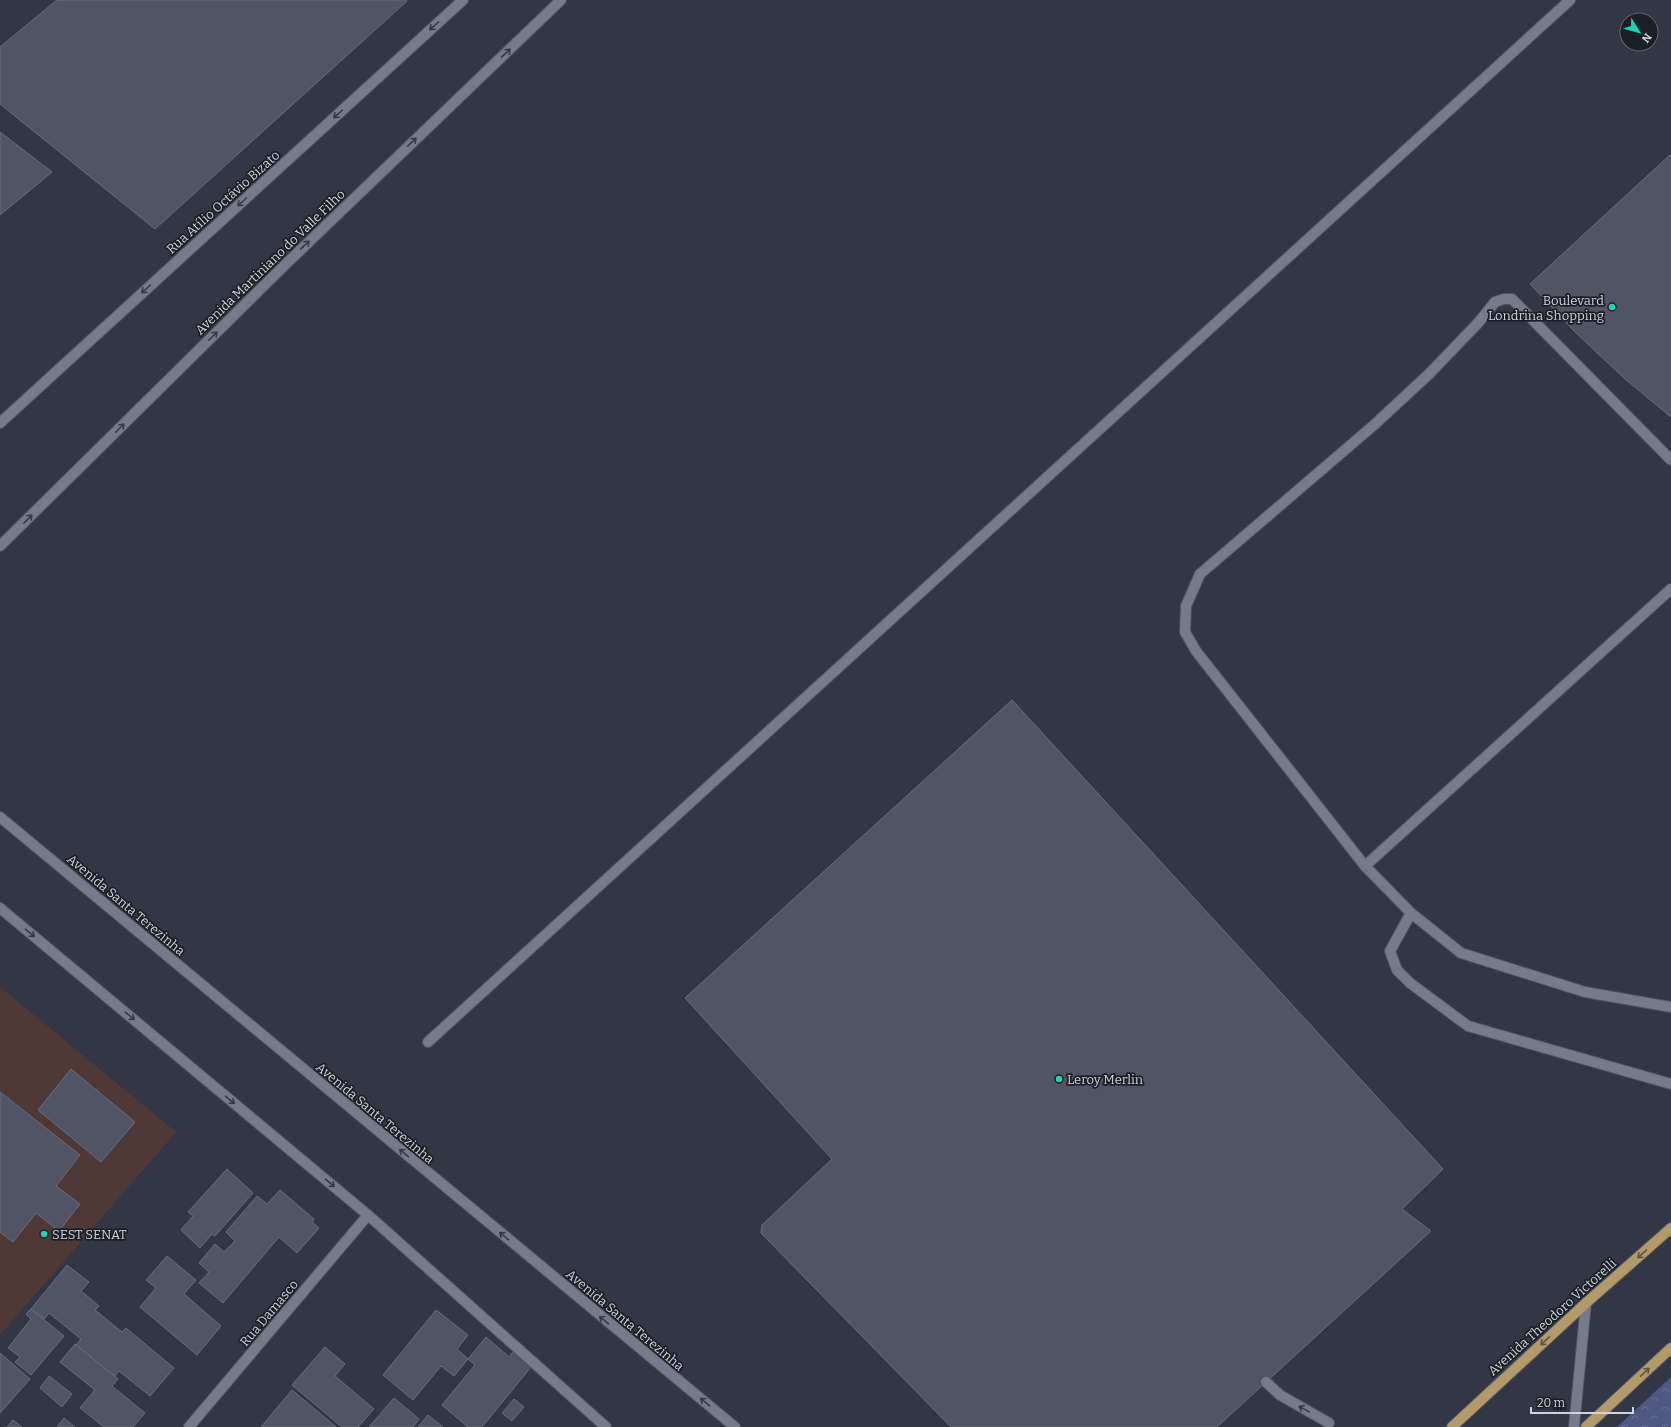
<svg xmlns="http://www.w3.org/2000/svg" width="1671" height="1427" viewBox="0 0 1671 1427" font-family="Bitter,serif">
	<defs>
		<pattern id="forest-crowns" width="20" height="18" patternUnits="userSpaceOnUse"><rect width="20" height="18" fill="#4f5883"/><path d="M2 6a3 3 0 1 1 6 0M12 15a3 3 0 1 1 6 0" fill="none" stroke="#676f94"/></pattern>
	</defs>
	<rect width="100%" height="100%" fill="#333645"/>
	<!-- education -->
	<polygon fill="#4e3936" points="0,987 176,1132 0,1335"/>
	<!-- forest -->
	<polygon fill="url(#forest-crowns)" points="1671,1377 1671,1427 1617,1427"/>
	<!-- building -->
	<g fill="#505464" stroke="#696d7e">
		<polygon points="57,0 405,0 407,1 155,229 0,104 0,47"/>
		<polygon points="0,132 52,172 0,215"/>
		<polygon points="1671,154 1671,417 1624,378 1574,331 1530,284"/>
		<polygon points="1012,700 1443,1169 1402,1209 1431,1231 1217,1427 951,1427 761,1233 762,1225 832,1159 685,998"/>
		<polygon points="71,1069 135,1122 101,1162 38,1110"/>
		<polygon points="0,1092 80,1155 56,1186 80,1204 59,1231 36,1213 13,1242 0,1232"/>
		<polygon points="227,1169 253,1193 215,1236 212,1234 200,1248 181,1230 193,1216 188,1212"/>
		<polygon points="280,1190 314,1219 312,1222 319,1228 297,1253 279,1237 223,1303 199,1283 209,1272 199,1263 215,1244 224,1252 235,1241 226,1232 257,1196 267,1204"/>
		<polygon points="167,1256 196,1280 184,1294 221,1326 197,1355 140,1307 156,1288 146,1280"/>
		<polygon points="67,1265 89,1282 81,1291 99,1306 95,1310 122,1332 126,1328 174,1368 150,1396 119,1371 114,1377 76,1345 81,1339 49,1313 44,1319 31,1309"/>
		<polygon points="31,1309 64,1336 31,1375 15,1362 20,1357 8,1348 31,1319 26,1314"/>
		<polygon points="436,1310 468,1335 457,1349 468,1359 454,1376 441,1366 413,1400 383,1375"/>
		<polygon points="486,1337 509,1357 513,1352 531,1367 482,1427 468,1427 442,1405 475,1365 468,1359"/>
		<polygon points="75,1344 118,1379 112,1386 145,1413 133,1427 104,1427 80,1408 95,1390 60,1362"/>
		<polygon points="325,1347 345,1364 335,1376 374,1409 358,1427 342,1427 292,1385"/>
		<polygon points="0,1353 30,1379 0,1413"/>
		<polygon points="49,1376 72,1394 62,1407 40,1388"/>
		<polygon points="292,1390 336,1427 261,1427"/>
		<polygon points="394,1398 419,1419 413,1427 369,1427"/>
		<polygon points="514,1399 524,1407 512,1421 502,1413"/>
		<polygon points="428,1415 443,1427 418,1427"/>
		<polygon points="64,1418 75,1427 57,1427"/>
		<polygon points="13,1420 22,1427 7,1427"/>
	</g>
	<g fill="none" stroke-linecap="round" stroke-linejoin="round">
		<defs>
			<g id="minor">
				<polyline points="0,423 463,0"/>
				<polyline points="1671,460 1512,299 1504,299 1495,302 1478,323 1429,374 1374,425 1200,574 1186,606 1185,632 1196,651 1365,866 1411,913 1461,953 1585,992 1671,1007"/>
				<polyline points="0,546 289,261 561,0"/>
				<polyline points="0,817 735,1427"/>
				<polyline points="1365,866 1671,589"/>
				<polyline points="0,908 368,1215 606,1427"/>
				<polyline points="1411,913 1390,951 1397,970 1410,983 1468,1026 1671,1084"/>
				<polyline points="428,1042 1570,0"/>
				<polyline points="1266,1382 1280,1395 1329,1423"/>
				<polyline points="189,1427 368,1215"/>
				<polyline points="1574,1427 1586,1303"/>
			</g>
			<g id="major">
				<polyline points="1452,1427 1586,1303 1671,1228"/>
				<polyline points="1586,1427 1671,1348"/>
			</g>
		</defs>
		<!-- minor casing -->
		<use href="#minor" stroke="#525460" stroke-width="12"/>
		<!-- major casing -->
		<use href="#major" stroke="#525460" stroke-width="12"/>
		<!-- minor -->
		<use href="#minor" stroke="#767b8b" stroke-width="10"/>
		<!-- major -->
		<use href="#major" stroke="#b39b69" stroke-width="10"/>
	</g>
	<!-- one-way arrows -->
	<defs><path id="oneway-shaft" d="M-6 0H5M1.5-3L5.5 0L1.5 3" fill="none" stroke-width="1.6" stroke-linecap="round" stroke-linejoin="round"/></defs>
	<g stroke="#373a44">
		<use href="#oneway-shaft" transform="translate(434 26) rotate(138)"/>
		<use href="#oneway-shaft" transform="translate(506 53) rotate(-43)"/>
		<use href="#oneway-shaft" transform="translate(338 114) rotate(138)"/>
		<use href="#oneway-shaft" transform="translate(412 142) rotate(-43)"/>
		<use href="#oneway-shaft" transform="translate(242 202) rotate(138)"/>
		<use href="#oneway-shaft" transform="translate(305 245) rotate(-44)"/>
		<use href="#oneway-shaft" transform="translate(146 289) rotate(138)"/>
		<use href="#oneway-shaft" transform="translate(213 336) rotate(-45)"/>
		<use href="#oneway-shaft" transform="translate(120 428) rotate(-45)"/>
		<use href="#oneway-shaft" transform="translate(28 519) rotate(-45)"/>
		<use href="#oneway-shaft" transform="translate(30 933) rotate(40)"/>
		<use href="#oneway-shaft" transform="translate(130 1016) rotate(40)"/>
		<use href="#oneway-shaft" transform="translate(230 1100) rotate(40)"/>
		<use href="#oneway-shaft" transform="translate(404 1153) rotate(-140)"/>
		<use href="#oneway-shaft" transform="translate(330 1183) rotate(40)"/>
		<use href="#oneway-shaft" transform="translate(504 1236) rotate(-140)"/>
		<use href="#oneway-shaft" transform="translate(604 1320) rotate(-140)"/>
		<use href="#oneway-shaft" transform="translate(705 1402) rotate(-141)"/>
		<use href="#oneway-shaft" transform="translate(1304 1409) rotate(-151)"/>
	</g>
	<g stroke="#605644">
		<use href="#oneway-shaft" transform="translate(1642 1254) rotate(139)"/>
		<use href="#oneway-shaft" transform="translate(1545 1341) rotate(137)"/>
		<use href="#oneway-shaft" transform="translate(1645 1372) rotate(-43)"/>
	</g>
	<!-- markers -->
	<g fill="#18d5b2" stroke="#1c1e25" stroke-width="1.5">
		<circle cx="1612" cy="307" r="4"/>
		<circle cx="1059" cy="1079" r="4"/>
		<circle cx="44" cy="1234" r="4"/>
	</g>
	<g text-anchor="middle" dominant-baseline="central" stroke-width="3.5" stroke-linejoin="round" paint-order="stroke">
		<!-- street labels -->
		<g font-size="13" fill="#d1d3dc" stroke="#1c1e25">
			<text transform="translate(223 202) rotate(-42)">Rua Atílio Octávio Bizato</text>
			<text transform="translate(270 262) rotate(-44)">Avenida Martiniano do Valle Filho</text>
			<text transform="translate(126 905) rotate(40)">Avenida Santa Terezinha</text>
			<text transform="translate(375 1113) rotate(40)">Avenida Santa Terezinha</text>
			<text transform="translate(269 1313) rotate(-50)">Rua Damasco</text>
			<text transform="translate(1552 1317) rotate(-42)">Avenida Theodoro Victorelli</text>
			<text transform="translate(625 1320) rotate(40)">Avenida Santa Terezinha</text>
		</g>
		<!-- poi labels -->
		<g font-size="13" fill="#d1d3dc" stroke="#1c1e25" text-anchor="start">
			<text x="1604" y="300" text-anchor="end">Boulevard<tspan x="1604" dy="15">Londrina Shopping</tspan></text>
			<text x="1067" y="1079">Leroy Merlin</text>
			<text x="52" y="1234">SEST SENAT</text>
		</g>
	</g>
	<!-- north arrow -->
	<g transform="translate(1639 32) rotate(127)"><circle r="19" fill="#1c1e25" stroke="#64666e"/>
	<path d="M0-3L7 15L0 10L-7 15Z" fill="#18d5b2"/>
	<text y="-6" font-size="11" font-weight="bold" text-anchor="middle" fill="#d1d3dc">N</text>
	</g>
	<!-- scale -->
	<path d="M1531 1407v6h102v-6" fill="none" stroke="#d1d3dc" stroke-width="2"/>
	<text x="1537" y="1407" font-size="12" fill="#d1d3dc" stroke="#1c1e25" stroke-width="3" paint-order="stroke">20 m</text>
</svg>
